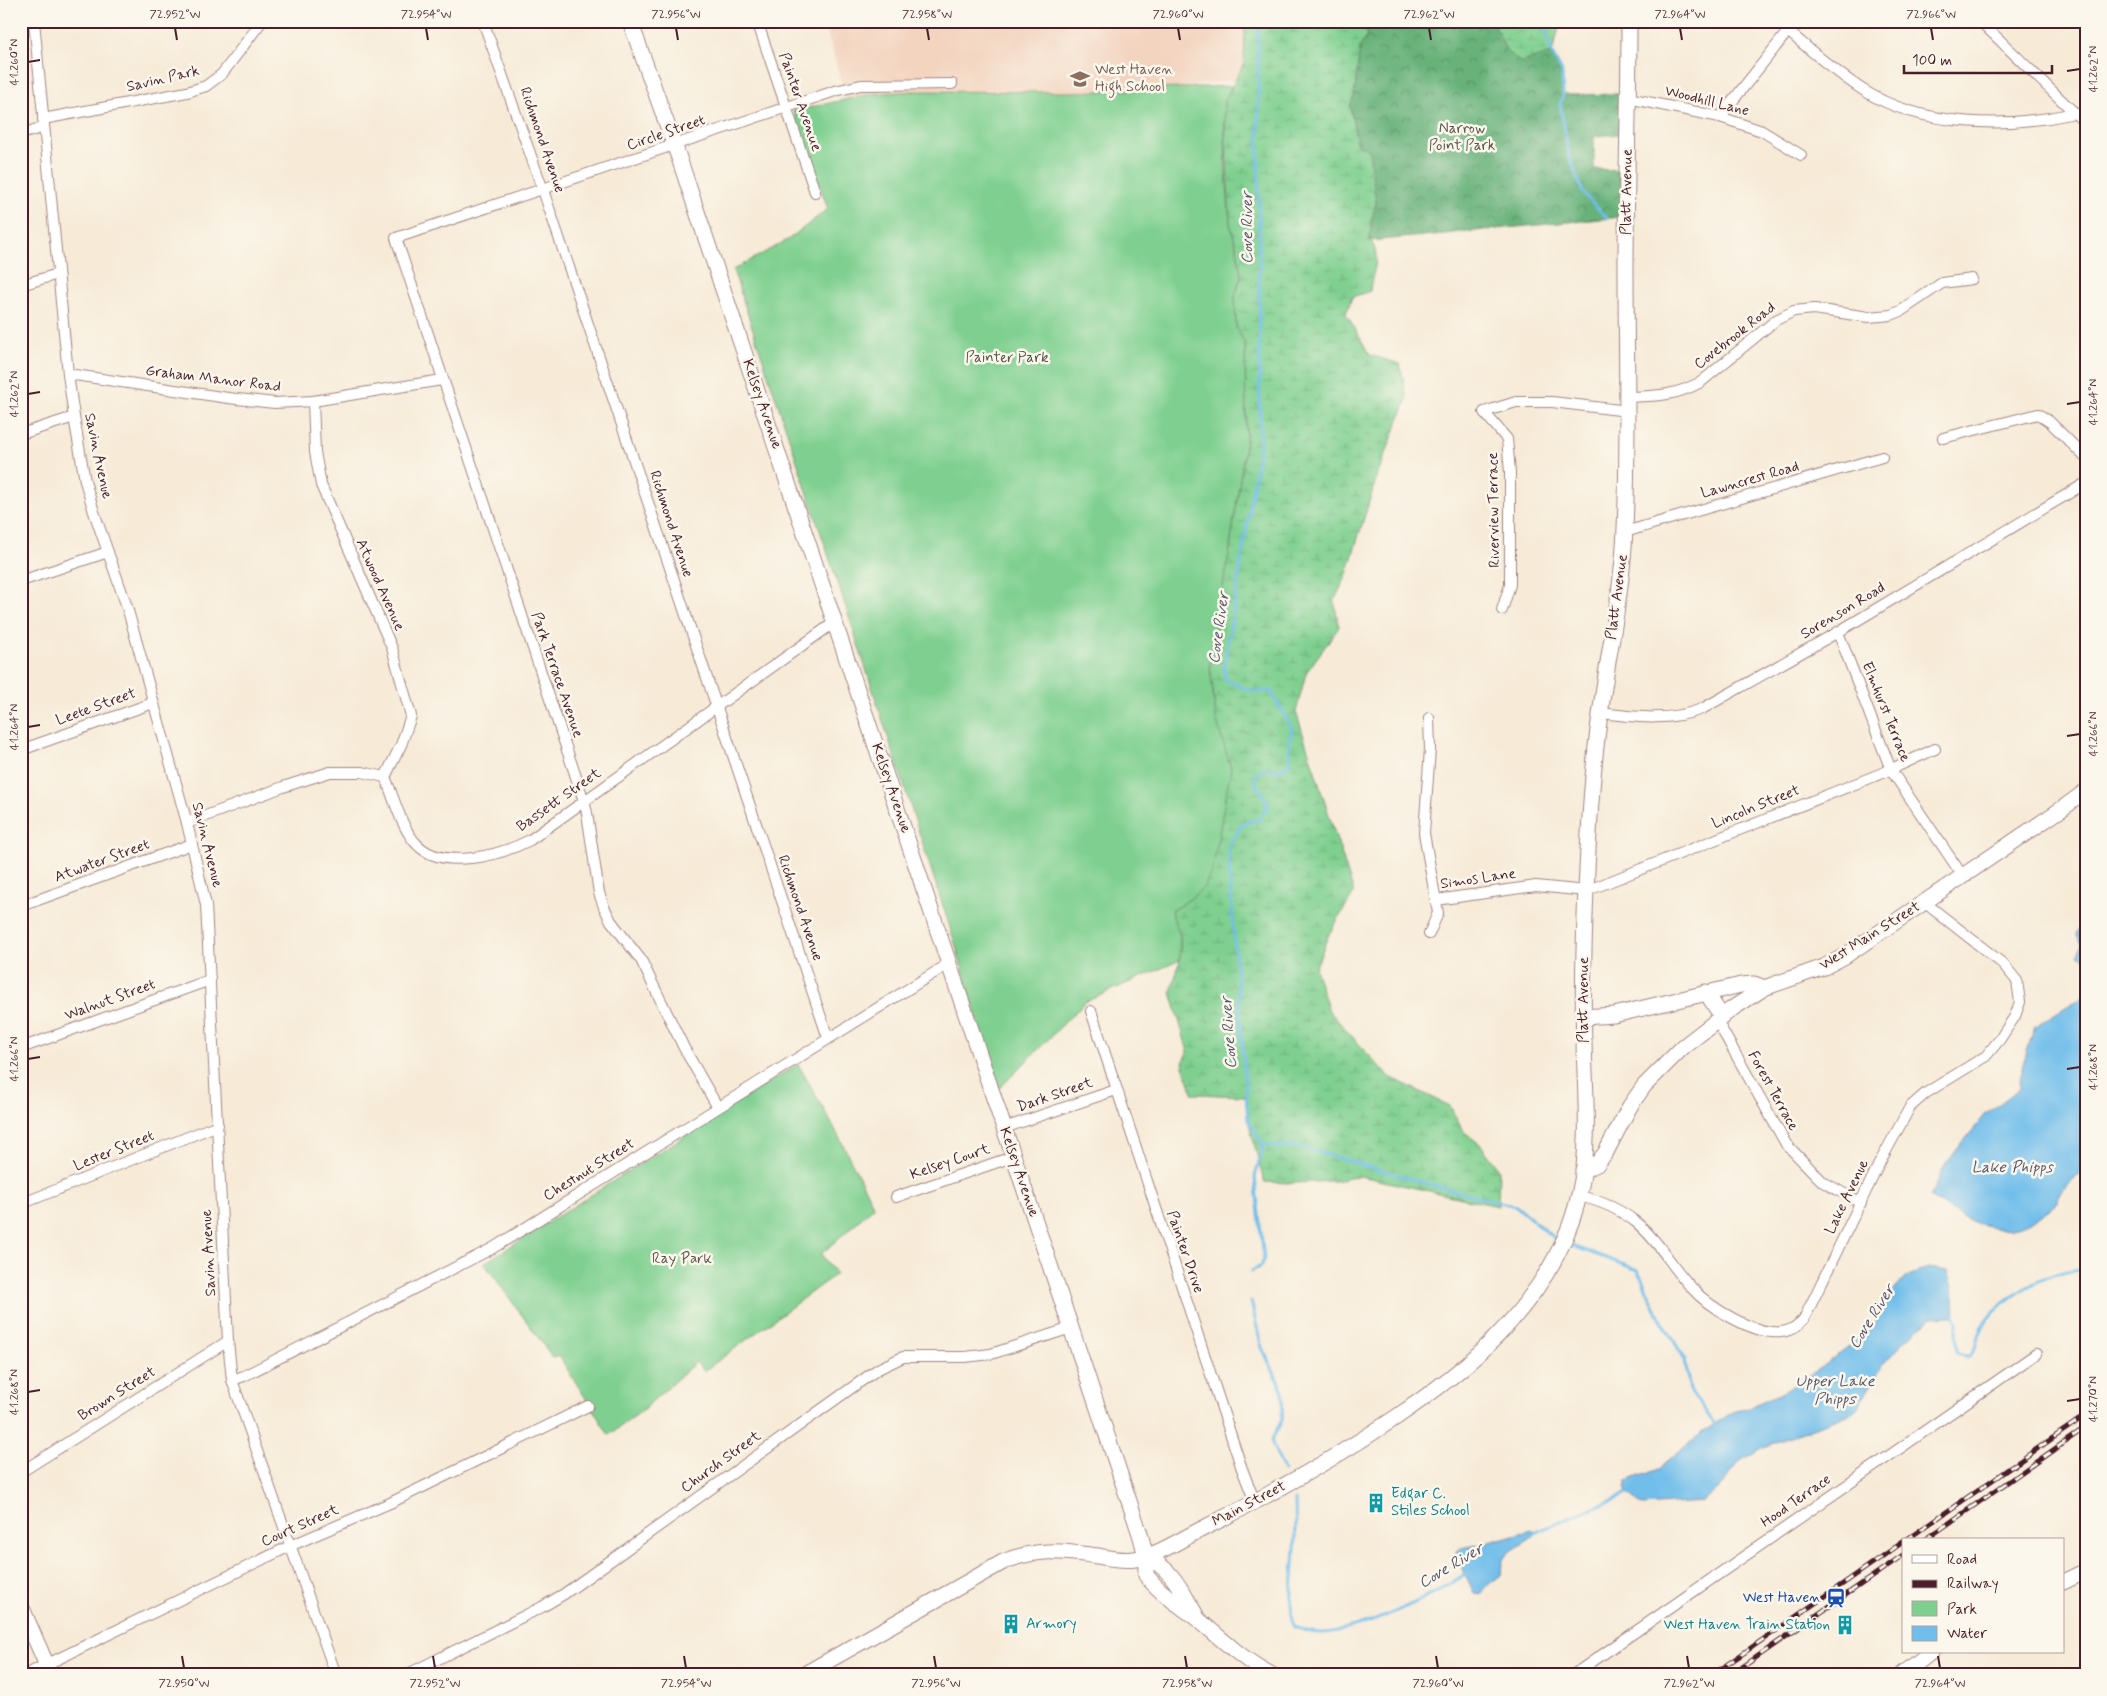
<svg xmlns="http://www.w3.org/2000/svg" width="2107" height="1696" viewBox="0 0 2107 1696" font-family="Mynerve,sans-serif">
	<defs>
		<pattern id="forest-crowns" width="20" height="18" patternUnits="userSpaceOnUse" patternTransform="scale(1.25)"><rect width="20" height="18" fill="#67b27a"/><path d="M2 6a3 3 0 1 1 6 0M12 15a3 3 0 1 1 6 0" fill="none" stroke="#579064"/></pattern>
		<pattern id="wetland-marsh" width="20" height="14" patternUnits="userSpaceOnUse" patternTransform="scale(1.25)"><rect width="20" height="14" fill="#7fd090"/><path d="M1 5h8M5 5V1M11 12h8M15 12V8" fill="none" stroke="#6fb27c"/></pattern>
	</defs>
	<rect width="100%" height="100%" fill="#fbf7ec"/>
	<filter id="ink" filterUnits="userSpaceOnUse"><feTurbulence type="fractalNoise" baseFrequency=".02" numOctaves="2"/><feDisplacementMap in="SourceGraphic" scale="10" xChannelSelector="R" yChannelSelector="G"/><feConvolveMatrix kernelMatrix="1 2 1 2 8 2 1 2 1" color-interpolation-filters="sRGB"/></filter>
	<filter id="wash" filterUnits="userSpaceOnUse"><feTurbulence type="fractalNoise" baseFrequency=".0096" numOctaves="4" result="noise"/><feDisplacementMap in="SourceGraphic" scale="20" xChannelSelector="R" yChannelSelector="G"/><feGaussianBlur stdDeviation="1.12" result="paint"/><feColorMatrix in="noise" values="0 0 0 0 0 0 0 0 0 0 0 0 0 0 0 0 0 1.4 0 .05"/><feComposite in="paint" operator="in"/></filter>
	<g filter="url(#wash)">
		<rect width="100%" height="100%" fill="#f7ebd8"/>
		<!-- built -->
		<polygon fill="#f3d4bf" points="824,21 1285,21 1316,69 855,131"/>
		<!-- forest -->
		<polygon fill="url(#forest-crowns)" stroke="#586852" points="1367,21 1493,21 1529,61 1536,56 1552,53 1562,72 1563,95 1621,94 1621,134 1594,136 1594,169 1620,170 1622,217 1370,241 1371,221 1376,203 1369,152 1357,143 1350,105 1354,96 1360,47 1367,35"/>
		<!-- wetland -->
		<g fill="url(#wetland-marsh)" stroke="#64785e">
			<path d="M1245 21H1367V35L1360 47 1354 96 1350 106 1357 143 1369 152 1376 203 1371 221 1370 240C1383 256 1371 274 1370 291L1352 297 1346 314 1370 355 1400 364 1407 399 1377 476 1346 577 1334 601 1339 627 1306 673 1296 712 1354 893 1329 934 1315 969 1329 1011 1388 1076 1450 1106 1463 1131 1480 1144 1499 1169 1498 1206 1360 1176 1335 1181 1291 1183 1264 1182 1248 1120 1245 1096 1193 1094 1183 1063 1188 1052 1171 992 1180 960V936L1171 911 1190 899 1222 742 1216 719 1210 666 1215 622 1227 567 1246 439 1245 344 1236 327 1235 296 1241 276 1237 249 1230 224 1224 102 1244 63Z"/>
			<path d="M1493 21H1561L1552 53C1541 55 1531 61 1520 62L1507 52Z"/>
		</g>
		<!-- park -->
		<g fill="#7fd090" stroke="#64785e">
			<polygon points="1232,86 1224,102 1226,172 1230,224 1237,249 1241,276 1235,296 1236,327 1245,344 1246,439 1227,567 1215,622 1210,666 1216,719 1231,768 1213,867 1205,886 1190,899 1171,911 1180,936 1180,960 1085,1002 998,1090 955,943 852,626 733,270 789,239 828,209 793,111 871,94 915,91 1072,92"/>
			<polygon points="798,1064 836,1131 874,1207 821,1254 836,1274 704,1371 696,1362 639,1413 609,1435 559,1356 553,1358 484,1263"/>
		</g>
		<!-- water -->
		<g fill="#71beeb" stroke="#5e6e8b">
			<polygon points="2086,920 2086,959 2078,955 2082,943 2076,934 2081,923"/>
			<path d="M2086 992V1172C2074 1175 2058 1190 2058 1203 2022 1233 1997 1237 1956 1213 1947 1208 1938 1203 1930 1196L1946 1163 1986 1114 2019 1089 2023 1064 2035 1026 2082 997Z"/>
			<polygon points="1928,1268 1948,1271 1954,1297 1955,1316 1932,1317 1904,1341 1885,1362 1858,1407 1850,1414 1761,1448 1740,1461 1722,1485 1703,1502 1642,1506 1627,1493 1625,1487 1627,1481 1658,1469 1703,1432 1733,1412 1748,1408 1785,1391 1820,1368 1874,1327 1885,1301 1906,1277"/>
			<path d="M1532 1530 1536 1533C1528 1545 1506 1547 1502 1563 1501 1567 1502 1571 1501 1575L1488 1585 1481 1594 1474 1593 1457 1557V1551L1461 1548 1483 1544Z"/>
		</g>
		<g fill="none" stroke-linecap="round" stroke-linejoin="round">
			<!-- stream -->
			<g stroke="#71beeb" stroke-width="3">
				<polyline points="1258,21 1260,443 1224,669 1226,680 1251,691 1271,691 1292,729 1289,744 1290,762 1280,770 1263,769 1256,774 1255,782 1269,804 1260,819 1242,824 1229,846 1229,869 1248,1120 1263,1145 1304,1148 1428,1184 1516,1206 1555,1239"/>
				<polyline points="1544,21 1544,27 1552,53 1562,72 1563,95 1560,104 1569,156 1583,193 1607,218"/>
				<polyline points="1573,1246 1638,1270 1656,1310 1685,1360 1690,1391 1717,1427"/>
				<polyline points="1252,1271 1261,1266 1264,1260 1255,1177 1263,1145"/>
				<polyline points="1251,1301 1261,1345 1283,1392 1282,1420 1271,1441 1284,1471"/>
				<path d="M1953 1313 1957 1322V1351L1969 1356C1980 1347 1974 1339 1981 1328 2000 1298 2049 1269 2086 1269"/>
				<path d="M1295 1500 1296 1535 1291 1606 1294 1627C1302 1629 1313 1634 1321 1633 1361 1632 1433 1596 1467 1573"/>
				<polyline points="1532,1534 1630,1493"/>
			</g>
		</g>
	</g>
	<g filter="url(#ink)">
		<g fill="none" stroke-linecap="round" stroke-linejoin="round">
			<defs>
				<g id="street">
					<polyline points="34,21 68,374 74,417 85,481 94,512 127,607 187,823 206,905 228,1341 232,1380 336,1675"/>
					<polyline points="483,21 543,190 828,1038"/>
					<polyline points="757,21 815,192"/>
					<polyline points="1980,21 2086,124"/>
					<path d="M1788 31C1812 52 1837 73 1863 90 1923 128 2008 128 2075 113"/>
					<polyline points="1628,98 1720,117 1762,131 1801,155"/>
					<polyline points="1720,117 1796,21"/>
					<polyline points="43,119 187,92 206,86 222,74 262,21"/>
					<polyline points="21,134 44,127"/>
					<polyline points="21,285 58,274"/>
					<polyline points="68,374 228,398 275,403 313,401 442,380"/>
					<path d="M1628 397C1657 396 1675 396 1701 382L1776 320 1794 311 1814 309 1869 317 1891 315 1901 311 1942 283 1972 279"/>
					<polyline points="313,401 315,452 321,485 392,648 411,716 401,745 385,777"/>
					<polyline points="21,434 74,417"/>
					<polyline points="1943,438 2038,414 2050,422 2086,458"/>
					<polyline points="1625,532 1882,457"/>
					<polyline points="21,581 108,552"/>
					<polyline points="1502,610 1510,585 1510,472 1507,439 1484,412 1516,402 1552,402 1628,411"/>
					<polyline points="1838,632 1891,770 1962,875"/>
					<path d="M1600 713C1635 717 1668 722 1702 709L1838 632 2086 483"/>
					<polyline points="21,750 153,703"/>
					<path d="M385 777C394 797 400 824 414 841 439 873 501 855 530 840L835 622"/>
					<polyline points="187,823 283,787 330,772 362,772 385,777"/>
					<polyline points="1436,900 1536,886 1586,891 1885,772 1935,749"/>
					<polyline points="21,906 192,844"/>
					<polyline points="1429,934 1438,913 1424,833 1430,749 1429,718"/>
					<polyline points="1091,1011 1242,1469 1255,1502"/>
					<polyline points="1717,1021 1786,1144 1823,1182 1861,1203"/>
					<polyline points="21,1048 210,980"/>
					<polyline points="717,1106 684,1048 641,960 611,921 604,907 599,893 587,813 584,801 396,238 835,91 861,85 952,84"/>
					<polyline points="1004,1128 1116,1090"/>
					<path d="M1579 1196C1601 1201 1620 1209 1637 1223 1659 1241 1672 1267 1691 1287 1708 1307 1754 1335 1781 1332 1791 1331 1797 1326 1804 1319L1880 1162 1910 1107 1926 1093 1986 1056 2000 1039 2015 1016 2020 1002 2017 981 2003 964 1924 902"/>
					<polyline points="896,1197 1015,1156"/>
					<polyline points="21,1204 218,1125"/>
					<polyline points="232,1380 244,1376 493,1248 950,963"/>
					<polyline points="21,1472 228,1341"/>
					<polyline points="25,1675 290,1546 390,1503 588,1406"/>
					<polyline points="406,1675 542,1607 564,1594 878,1369 903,1357 965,1357 991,1354 1071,1328"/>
					<polyline points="1573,1675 2036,1354"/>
				</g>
				<g id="secondary">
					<path d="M630 21 678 155 1140 1534 1146 1556V1575C1160 1594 1182 1606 1200 1621 1223 1640 1244 1661 1272 1675"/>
					<polyline points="1706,992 1722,1017"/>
					<polyline points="1583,1017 1614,1015 1741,985 1754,984 1764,988"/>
					<polyline points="1583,1170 1597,1164 1606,1152 1630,1106 1644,1086 1683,1047 1733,1008 1764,988 1824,967 1845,956 2063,808 2086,791"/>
					<path d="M1146 1556C1173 1570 1181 1590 1196 1615"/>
					<polyline points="2063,1582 2086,1571"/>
					<polyline points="21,1606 51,1675"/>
					<path d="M803 1675 1003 1562C1037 1548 1061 1551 1097 1556 1109 1558 1122 1561 1135 1559 1159 1555 1183 1538 1204 1528 1270 1495 1334 1459 1395 1418 1429 1395 1463 1370 1492 1341 1533 1300 1566 1252 1579 1195 1591 1146 1585 1092 1584 1042 1582 992 1584 940 1586 889 1589 829 1592 768 1601 708 1609 648 1623 589 1625 528 1629 442 1626 356 1626 270 1626 187 1629 104 1629 21"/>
					<polyline points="1902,1675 1931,1652"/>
				</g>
			</defs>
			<!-- street casing -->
			<use href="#street" stroke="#a08582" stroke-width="12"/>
			<!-- secondary casing -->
			<use href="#secondary" stroke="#a08582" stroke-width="17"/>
			<!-- street -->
			<use href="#street" stroke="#fff" stroke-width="10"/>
			<!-- secondary -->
			<use href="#secondary" stroke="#fff" stroke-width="15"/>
			<defs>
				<g id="rail">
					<polyline points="1906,1540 2086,1415"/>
					<polyline points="1925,1540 2086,1427"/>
					<polyline points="1712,1675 1903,1542"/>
					<polyline points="1731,1675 1903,1555"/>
				</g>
			</defs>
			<!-- rail casing -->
			<use href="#rail" stroke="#4a1f2b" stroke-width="5"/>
			<!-- rail -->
			<use href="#rail" stroke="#fbf7ec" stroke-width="3" stroke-dasharray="9" stroke-linecap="butt"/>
		</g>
	</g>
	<!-- ticks -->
	<path fill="none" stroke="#4a1f2b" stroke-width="2" d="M175 28 177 40M426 28 428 40M676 28 678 40M927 28 929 40M1178 28 1180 40M1429 28 1431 40M1680 28 1682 40M1931 28 1933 40M28 62 40 60M2067 71 2080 69M28 394 40 392M2067 404 2080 402M28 727 40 725M2067 736 2080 734M28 1059 40 1057M2067 1069 2080 1067M28 1392 40 1390M2067 1401 2080 1399M182 1656 184 1668M433 1656 435 1668M684 1656 686 1668M934 1656 936 1668M1185 1656 1187 1668M1436 1656 1438 1668M1687 1656 1689 1668M1938 1656 1940 1668"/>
	<!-- icons -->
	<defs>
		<symbol id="school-bare" viewBox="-9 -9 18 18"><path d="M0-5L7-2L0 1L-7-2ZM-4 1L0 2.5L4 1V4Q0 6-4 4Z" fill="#8d6e63" stroke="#fbf7ec" stroke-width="2.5" paint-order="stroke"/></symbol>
		<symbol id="building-bare" viewBox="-9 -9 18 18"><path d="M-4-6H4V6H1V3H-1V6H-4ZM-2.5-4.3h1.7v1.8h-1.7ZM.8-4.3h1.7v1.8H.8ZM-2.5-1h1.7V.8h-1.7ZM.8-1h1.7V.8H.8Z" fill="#0f9aa8" stroke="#fbf7ec" stroke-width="2.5" paint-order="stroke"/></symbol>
		<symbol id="station-bare" viewBox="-9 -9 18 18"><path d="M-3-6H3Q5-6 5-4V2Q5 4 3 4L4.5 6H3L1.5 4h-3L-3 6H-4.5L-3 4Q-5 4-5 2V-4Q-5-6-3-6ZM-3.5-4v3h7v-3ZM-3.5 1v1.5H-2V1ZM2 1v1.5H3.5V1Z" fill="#1a4fb4" stroke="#fbf7ec" stroke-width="2.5" paint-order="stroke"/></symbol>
	</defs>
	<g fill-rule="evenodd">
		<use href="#school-bare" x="1066" y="65" width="28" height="28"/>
		<use href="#building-bare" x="1362" y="1489" width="28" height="28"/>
		<use href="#station-bare" x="1822" y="1584" width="28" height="28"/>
		<use href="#building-bare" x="997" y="1610" width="28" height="28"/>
		<use href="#building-bare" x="1831" y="1611" width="28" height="28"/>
	</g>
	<g text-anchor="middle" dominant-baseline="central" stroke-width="5" stroke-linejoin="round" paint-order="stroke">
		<!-- education labels -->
		<g font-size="15" fill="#785e54" stroke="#fbf7ec" text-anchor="start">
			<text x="1095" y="70">West Haven<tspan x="1095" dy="17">High School</tspan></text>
		</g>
		<!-- street labels -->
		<g font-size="15" fill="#4a1f2b" stroke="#fbf7ec">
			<text transform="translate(163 79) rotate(-13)">Savin Park</text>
			<text transform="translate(1707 101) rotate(14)">Woodhill Lane</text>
			<text transform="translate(800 102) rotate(71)">Painter Avenue</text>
			<text transform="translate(666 133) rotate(-19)">Circle Street</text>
			<text transform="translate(542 140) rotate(71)">Richmond Avenue</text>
			<text transform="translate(1627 192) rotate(-89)">Platt Avenue</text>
			<text transform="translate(1735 336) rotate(-38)">Covebrook Road</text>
			<text transform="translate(213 379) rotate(7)">Graham Manor Road</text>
			<text transform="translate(762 404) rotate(71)">Kelsey Avenue</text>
			<text transform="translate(98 456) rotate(78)">Savin Avenue</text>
			<text transform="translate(1750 480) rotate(-16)">Lawncrest Road</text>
			<text transform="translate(1494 510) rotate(-91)">Riverview Terrace</text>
			<text transform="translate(671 524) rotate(72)">Richmond Avenue</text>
			<text transform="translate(380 585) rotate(66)">Atwood Avenue</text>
			<text transform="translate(1617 597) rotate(-82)">Platt Avenue</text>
			<text transform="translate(1843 611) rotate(-31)">Sorenson Road</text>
			<text transform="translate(557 675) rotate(71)">Park Terrace Avenue</text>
			<text transform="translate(96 707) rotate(-20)">Leete Street</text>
			<text transform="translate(1886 712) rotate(68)">Elmhurst Terrace</text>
			<text transform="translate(891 788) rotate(71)">Kelsey Avenue</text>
			<text transform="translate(559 800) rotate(-35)">Bassett Street</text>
			<text transform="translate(1756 807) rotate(-22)">Lincoln Street</text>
			<text transform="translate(207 845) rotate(76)">Savin Avenue</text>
			<text transform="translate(102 861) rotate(-20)">Atwater Street</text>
			<text transform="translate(1478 879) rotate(-8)">Simos Lane</text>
			<text transform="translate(800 908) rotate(71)">Richmond Avenue</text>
			<text transform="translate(1870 936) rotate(-32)">West Main Street</text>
			<text transform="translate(110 1000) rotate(-20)">Walnut Street</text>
			<text transform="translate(1584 1000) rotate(-90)">Platt Avenue</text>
			<text transform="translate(1773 1091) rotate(61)">Forest Terrace</text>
			<text transform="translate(1055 1095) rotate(-19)">Dark Street</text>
			<text transform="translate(114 1151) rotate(-22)">Lester Street</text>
			<text transform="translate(950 1162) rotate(-19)">Kelsey Court</text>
			<text transform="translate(589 1170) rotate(-32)">Chestnut Street</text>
			<text transform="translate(1019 1172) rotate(71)">Kelsey Avenue</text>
			<text transform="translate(1847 1197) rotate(-64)">Lake Avenue</text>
			<text transform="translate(1185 1252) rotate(71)">Painter Drive</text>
			<text transform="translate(209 1253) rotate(-93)">Savin Avenue</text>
			<text transform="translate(117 1394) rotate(-32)">Brown Street</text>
			<text transform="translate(721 1462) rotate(-36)">Church Street</text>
			<text transform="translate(1796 1501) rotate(-35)">Hood Terrace</text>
			<text transform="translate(1249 1504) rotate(-28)">Main Street</text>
			<text transform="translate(300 1526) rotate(-24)">Court Street</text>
		</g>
		<!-- park labels -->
		<g font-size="15" fill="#5a5449" stroke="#fbf7ec">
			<text x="1462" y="129">Narrow<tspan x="1462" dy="17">Point Park</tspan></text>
			<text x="1007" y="358">Painter Park</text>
			<text x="682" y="1259">Ray Park</text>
		</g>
		<!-- culture labels -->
		<g font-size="15" fill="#0d838f" stroke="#fbf7ec" text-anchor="start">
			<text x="1391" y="1494">Edgar C.<tspan x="1391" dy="17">Stiles School</tspan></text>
			<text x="1026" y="1624">Armory</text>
			<text x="1830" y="1625" text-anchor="end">West Haven Train Station</text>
		</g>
		<!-- transit labels -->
		<g font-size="15" fill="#164399" stroke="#fbf7ec" text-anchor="end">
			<text x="1821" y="1598">West Haven</text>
		</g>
		<!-- water labels -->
		<g font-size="16" font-style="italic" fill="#58576e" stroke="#fbf7ec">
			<text transform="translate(1247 228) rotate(-90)">Cove River</text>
			<text transform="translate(1219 628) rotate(-82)">Cove River</text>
			<text transform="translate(1229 1033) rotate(-94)">Cove River</text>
			<text x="2012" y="1167">Lake Phipps</text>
			<text transform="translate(1872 1317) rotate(-58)">Cove River</text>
			<text x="1835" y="1381">Upper Lake<tspan x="1835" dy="18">Phipps</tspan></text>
			<text transform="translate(1451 1566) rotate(-31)">Cove River</text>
		</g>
	</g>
	<!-- margin -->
	<rect width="2107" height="1696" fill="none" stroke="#fbf7ec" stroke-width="55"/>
	<!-- legend -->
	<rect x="1902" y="1538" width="162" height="115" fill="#fbf7ec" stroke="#b4a19f"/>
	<rect x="1912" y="1555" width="25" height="8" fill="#ffffff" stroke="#b4a19f"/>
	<text x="1947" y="1564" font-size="15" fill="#4a1f2b">Road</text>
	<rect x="1912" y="1580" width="25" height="8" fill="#4a1f2b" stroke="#b4a19f"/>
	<text x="1947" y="1588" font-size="15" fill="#4a1f2b">Railway</text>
	<rect x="1912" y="1601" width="25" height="15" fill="#7fd090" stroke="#b4a19f"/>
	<text x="1947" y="1614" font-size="15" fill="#4a1f2b">Park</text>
	<rect x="1912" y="1626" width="25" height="15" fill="#71beeb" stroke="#b4a19f"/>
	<text x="1947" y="1638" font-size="15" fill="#4a1f2b">Water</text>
	<!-- scale -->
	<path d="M1904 65v8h148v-8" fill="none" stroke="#4a1f2b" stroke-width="2.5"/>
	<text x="1912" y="65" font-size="15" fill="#4a1f2b" stroke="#fbf7ec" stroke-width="4" paint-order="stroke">100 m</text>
	<rect x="28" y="28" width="2052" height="1640" fill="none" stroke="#4a1f2b" stroke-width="2"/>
	<g font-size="12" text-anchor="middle" fill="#4a1f2b">
		<text x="175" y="18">72.952°W</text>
		<text x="426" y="18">72.954°W</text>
		<text x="676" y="18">72.956°W</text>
		<text x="927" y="18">72.958°W</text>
		<text x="1178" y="18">72.960°W</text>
		<text x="1429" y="18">72.962°W</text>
		<text x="1680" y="18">72.964°W</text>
		<text x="1931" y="18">72.966°W</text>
		<text transform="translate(14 62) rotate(-90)" y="4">41.260°N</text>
		<text transform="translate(2093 69) rotate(-90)" y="4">41.262°N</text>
		<text transform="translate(14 394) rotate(-90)" y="4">41.262°N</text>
		<text transform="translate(2093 402) rotate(-90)" y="4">41.264°N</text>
		<text transform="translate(14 727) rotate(-90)" y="4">41.264°N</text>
		<text transform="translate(2093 734) rotate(-90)" y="4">41.266°N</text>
		<text transform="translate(14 1059) rotate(-90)" y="4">41.266°N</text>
		<text transform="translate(2093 1067) rotate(-90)" y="4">41.268°N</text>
		<text transform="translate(14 1392) rotate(-90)" y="4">41.268°N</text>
		<text transform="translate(2093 1399) rotate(-90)" y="4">41.270°N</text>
		<text x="184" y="1687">72.950°W</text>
		<text x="435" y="1687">72.952°W</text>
		<text x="686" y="1687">72.954°W</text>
		<text x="936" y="1687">72.956°W</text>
		<text x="1187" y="1687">72.958°W</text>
		<text x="1438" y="1687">72.960°W</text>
		<text x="1689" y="1687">72.962°W</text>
		<text x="1940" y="1687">72.964°W</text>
	</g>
</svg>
